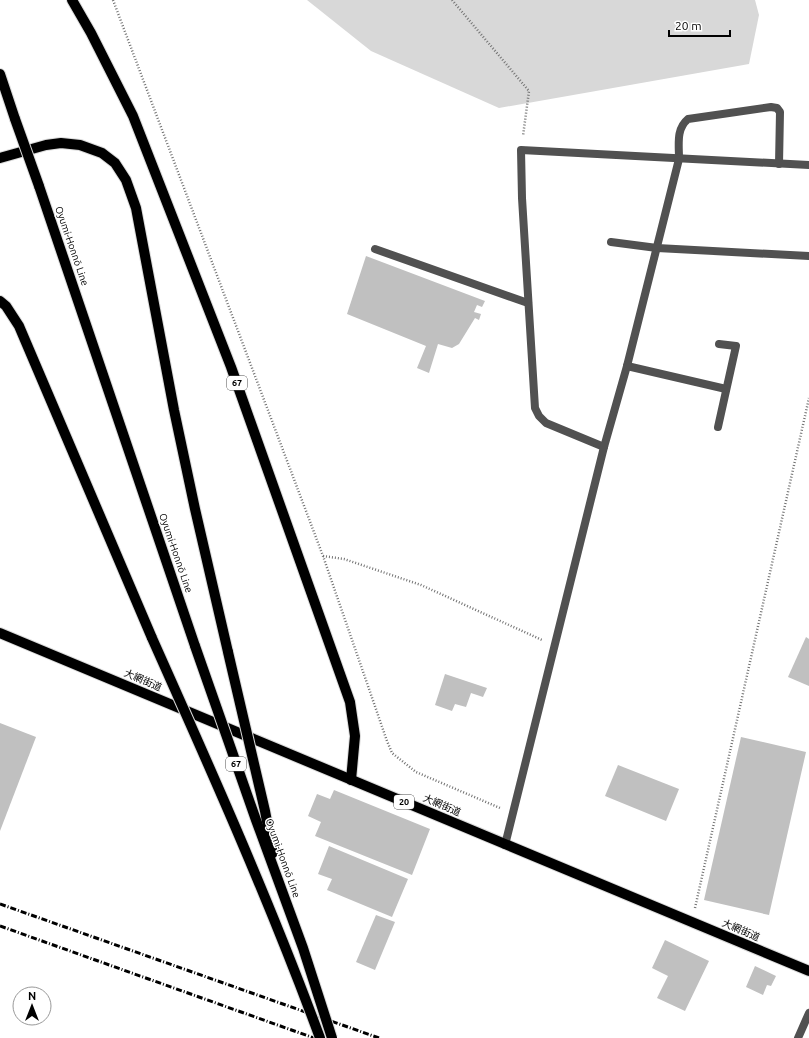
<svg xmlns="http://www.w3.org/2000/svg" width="809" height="1038" viewBox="0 0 809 1038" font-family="Ubuntu,'Noto Sans JP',sans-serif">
	<rect width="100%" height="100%" fill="#fff"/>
	<!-- green -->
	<polygon fill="#d8d8d8" points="307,0 755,0 759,15 749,64 499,108 371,51"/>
	<!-- building -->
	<g fill="#c0c0c0">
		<polygon points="366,256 485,301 482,307 477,305 474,312 481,314 479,320 475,318 459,344 452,348 438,344 429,373 417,368 426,346 347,314"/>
		<polygon points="806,637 809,639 809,686 788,677"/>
		<polygon points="445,674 487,688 483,697 471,693 466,707 455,704 452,711 435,705"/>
		<polygon points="0,723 36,737 0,831"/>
		<polygon points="741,737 806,752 769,915 704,900"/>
		<polygon points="618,765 679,789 666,821 605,796"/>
		<polygon points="334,790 430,829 412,875 315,836 321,822 308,816 317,794 330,799"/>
		<polygon points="329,846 408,879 392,917 327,890 332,879 318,874"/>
		<polygon points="376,915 395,922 375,970 356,962"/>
		<polygon points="665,940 709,961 685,1011 657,998 668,976 652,968"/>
		<polygon points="755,966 776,976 771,986 767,985 763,995 746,987"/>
	</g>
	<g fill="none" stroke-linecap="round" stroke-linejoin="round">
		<defs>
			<g id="primary">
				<polyline points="72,0 91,33 133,116 231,367 350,702 355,736 351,780"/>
				<polyline points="0,74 15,119"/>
				<polyline points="0,158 46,145 61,143 80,145 102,153 115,163 126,180 136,208 174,410 195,509 228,652"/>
				<polyline points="39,186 195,646"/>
				<polyline points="0,301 6,306 19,326 152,638"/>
				<polyline points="0,633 809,971"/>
			</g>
		</defs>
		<!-- primary casing -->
		<use href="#primary" stroke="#dbdbdb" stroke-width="12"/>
		<!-- path -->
		<g stroke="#737373" stroke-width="2.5" stroke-dasharray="1 2" stroke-linecap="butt">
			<polyline points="113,0 323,556 387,741 392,753 416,772 500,808"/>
			<polyline points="452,0 529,91 523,136"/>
			<polyline points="323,556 344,559 421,585 542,640"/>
			<polyline points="695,908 809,398"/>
		</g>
		<!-- lane -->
		<g stroke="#515151" stroke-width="8">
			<path d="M679 159C679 144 676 129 688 119L771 107 777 108 780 112 779 164"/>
			<polyline points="375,249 528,303"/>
			<polyline points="627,366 726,389"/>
			<polyline points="718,427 736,346 719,344"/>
		</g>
		<!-- street -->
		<g stroke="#515151" stroke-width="8">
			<polyline points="611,242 657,248 809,256"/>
			<polyline points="604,447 546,423 539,416 535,408 522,198 521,150 809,165"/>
			<polyline points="505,845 604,447 627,366 679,159"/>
			<polyline points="798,1038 809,1013"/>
		</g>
		<!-- primary -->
		<use href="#primary" stroke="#000" stroke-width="10"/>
		<!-- rail -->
		<g stroke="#000" stroke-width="3" stroke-dasharray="6 2 1 2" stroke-linecap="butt">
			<polyline points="0,904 379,1038"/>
			<polyline points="0,926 314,1038"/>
		</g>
		<defs>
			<g id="primary-bridge">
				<polyline points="15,119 39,186"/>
				<path d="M152 638C211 770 270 902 320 1038"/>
				<polyline points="195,646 256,820 303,948 332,1038"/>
				<polyline points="228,652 265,811 273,853"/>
			</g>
		</defs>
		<!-- primary-bridge casing -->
		<use href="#primary-bridge" stroke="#dbdbdb" stroke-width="12" stroke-linecap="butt"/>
		<!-- primary-bridge -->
		<use href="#primary-bridge" stroke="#000" stroke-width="10"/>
	</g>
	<g text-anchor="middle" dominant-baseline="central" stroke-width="3" stroke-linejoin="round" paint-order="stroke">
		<!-- shield labels -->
		<g fill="#fff" stroke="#4c4c4c" stroke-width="1">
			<rect x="227" y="376" width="20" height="14" rx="3"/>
			<rect x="226" y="757" width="20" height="14" rx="3"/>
			<rect x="394" y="795" width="20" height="14" rx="3"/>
		</g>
		<g font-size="9" font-weight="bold" fill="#000">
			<text x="237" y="383">67</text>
			<text x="236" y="764">67</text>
			<text x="404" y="802">20</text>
		</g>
		<!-- street labels -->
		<g font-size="10" fill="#000" stroke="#fff">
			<text transform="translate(72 246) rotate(71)">Oyumi-Honnō Line</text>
			<text transform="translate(176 553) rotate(71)">Oyumi-Honnō Line</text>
			<text transform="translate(143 680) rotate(23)">大網街道</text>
			<text transform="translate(442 805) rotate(23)">大網街道</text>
			<text transform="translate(283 858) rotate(70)">Oyumi-Honnō Line</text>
			<text transform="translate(741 930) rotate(23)">大網街道</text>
		</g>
	</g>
	<!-- north arrow -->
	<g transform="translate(32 1006)"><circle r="19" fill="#ffffff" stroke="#999999"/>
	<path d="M0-3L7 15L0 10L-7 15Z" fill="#000000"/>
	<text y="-6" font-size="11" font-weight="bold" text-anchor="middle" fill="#000000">N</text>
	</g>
	<!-- scale -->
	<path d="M669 30v6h61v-6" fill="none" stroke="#000000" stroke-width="2"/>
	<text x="675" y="30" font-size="12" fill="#000000" stroke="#ffffff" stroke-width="3" paint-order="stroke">20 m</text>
</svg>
